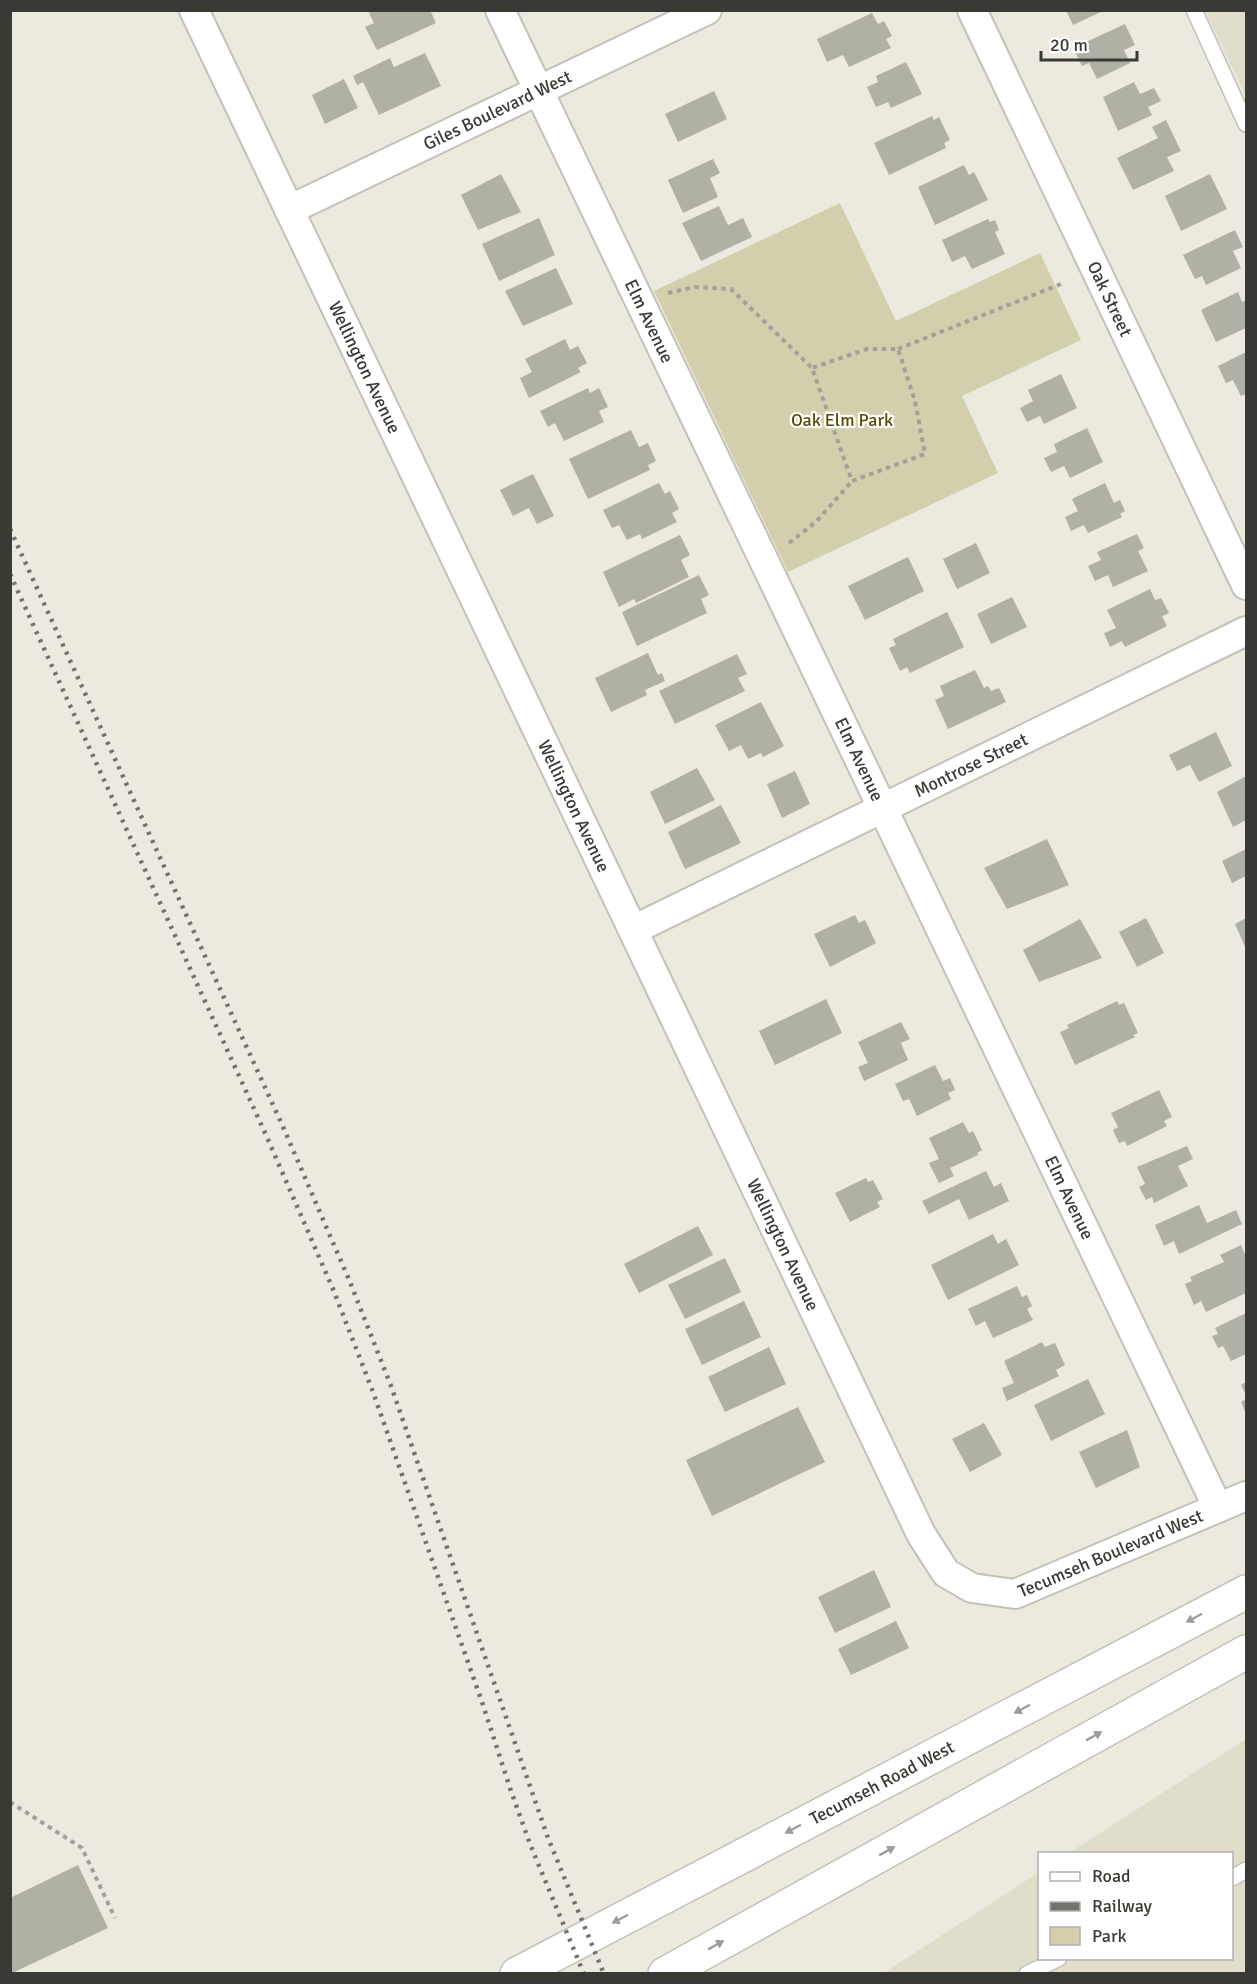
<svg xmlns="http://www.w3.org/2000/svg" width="1257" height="1984" viewBox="0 0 1257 1984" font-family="Signika,sans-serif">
	<rect width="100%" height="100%" fill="#eceadf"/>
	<!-- built -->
	<g fill="#e0decb">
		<polygon points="1205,11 1246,11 1246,98 1242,88"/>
		<polygon points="1246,1739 1246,1973 882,1974 1039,1872 1040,1958 1232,1958 1232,1854 1069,1853"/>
	</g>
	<!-- green -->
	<polygon fill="#d3ceac" points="840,203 896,321 1040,253 1081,340 962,396 998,473 788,572 654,291"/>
	<!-- building -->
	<g fill="#b1b0a5">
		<polygon points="373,10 430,10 436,23 377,50 365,27 374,23 369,13"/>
		<polygon points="1066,10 1105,10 1073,25"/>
		<polygon points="872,13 878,24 884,21 892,36 886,39 891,48 849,67 843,55 827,62 817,39"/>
		<polygon points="1125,24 1135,45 1124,50 1130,63 1097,79 1089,63 1082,66 1073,48"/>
		<polygon points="425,53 441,86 379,115 363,82 357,85 353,76 390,58 394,67"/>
		<polygon points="906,62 922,94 891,108 888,102 876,107 867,87 878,82 876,76"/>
		<polygon points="344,79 358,108 325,124 312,95"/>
		<polygon points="1134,82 1140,94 1154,88 1161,101 1148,107 1152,115 1118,131 1103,97"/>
		<polygon points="714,91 727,119 678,142 665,114"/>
		<polygon points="932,116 934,120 939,117 950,140 944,143 946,148 889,175 874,143"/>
		<polygon points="1166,120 1181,151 1167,157 1174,171 1133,190 1117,158 1158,138 1152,127"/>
		<polygon points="713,159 720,173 710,178 718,197 683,213 668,180"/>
		<polygon points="964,165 969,175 974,172 988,200 935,225 918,187"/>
		<polygon points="501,174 521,212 478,230 461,195"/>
		<polygon points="1210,174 1227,209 1181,231 1165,196"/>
		<polygon points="719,206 728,225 743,218 752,237 701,261 682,223"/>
		<polygon points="539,218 555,255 499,281 482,244"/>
		<polygon points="988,219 990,222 995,220 999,230 995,232 1005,254 972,269 965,256 952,262 942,240"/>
		<polygon points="1235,230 1243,247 1233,251 1241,268 1206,285 1202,276 1195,279 1183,255"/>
		<polygon points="556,268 573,304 523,326 505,291"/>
		<polygon points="1238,292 1242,302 1246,300 1246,328 1216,342 1201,310"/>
		<polygon points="565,339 570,350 578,346 587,363 578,368 581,372 529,398 520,378 532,372 525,359"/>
		<polygon points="1246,352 1246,394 1241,396 1233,380 1226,383 1218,366"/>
		<polygon points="1061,374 1077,408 1044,424 1040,416 1027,422 1020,408 1033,401 1028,390"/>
		<polygon points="588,388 590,393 599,388 608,407 599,411 604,422 564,441 555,423 548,427 540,411"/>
		<polygon points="1087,428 1103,462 1070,478 1064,466 1051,472 1044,458 1057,452 1054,444"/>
		<polygon points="631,430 639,447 648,443 656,461 648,465 650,470 588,499 569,459"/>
		<polygon points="533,474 554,516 537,524 529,508 513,516 500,490"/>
		<polygon points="659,483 665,494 670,491 679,509 672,513 677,522 642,539 640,534 627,540 619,525 612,528 603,510"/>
		<polygon points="1105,483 1114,503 1120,500 1125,511 1120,514 1122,517 1088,533 1084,525 1071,531 1065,517 1078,511 1072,499"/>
		<polygon points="1137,534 1144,548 1138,551 1148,571 1113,587 1108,575 1095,581 1088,566 1101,560 1097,552"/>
		<polygon points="680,535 690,555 681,560 689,577 636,603 634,599 619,607 603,572"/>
		<polygon points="976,543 990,573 957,589 943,559"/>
		<polygon points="908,557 924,591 865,620 848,586"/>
		<polygon points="699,575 709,595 701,599 707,613 637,646 622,612"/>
		<polygon points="1150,589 1155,600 1161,598 1169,613 1162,616 1167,626 1125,647 1122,641 1110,647 1104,633 1116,628 1107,610"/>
		<polygon points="1012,597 1027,627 991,644 977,614"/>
		<polygon points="947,612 964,647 910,673 907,667 900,671 889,648 896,645 893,639"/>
		<polygon points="648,653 658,675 662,673 665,681 645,690 647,695 611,712 595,678"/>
		<polygon points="737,654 747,674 738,678 745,691 675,724 659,691"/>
		<polygon points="975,670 984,688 988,686 991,691 999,688 1006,702 948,729 935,700 944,696 940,686"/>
		<polygon points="761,702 784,746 763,757 761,753 748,759 741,745 729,751 715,725"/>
		<polygon points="1216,732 1232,766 1199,782 1190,765 1177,771 1169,755"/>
		<polygon points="697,768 715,800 665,824 650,792"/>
		<polygon points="795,771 810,804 782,818 767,784"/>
		<polygon points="1246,776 1246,820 1233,827 1217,792"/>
		<polygon points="721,805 741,843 685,869 668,832"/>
		<polygon points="1047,839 1069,885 1007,909 984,868"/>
		<polygon points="1246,849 1246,876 1232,883 1222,861"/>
		<polygon points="855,915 859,923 865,920 876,943 830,967 814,934"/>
		<polygon points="1146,918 1164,953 1137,967 1119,932"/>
		<polygon points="1246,918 1246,949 1235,924"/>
		<polygon points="1080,919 1102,958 1039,982 1023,950"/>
		<polygon points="826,999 842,1033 775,1065 759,1031"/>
		<polygon points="1117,1001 1119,1005 1124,1003 1138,1033 1133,1035 1135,1037 1075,1065 1060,1032 1069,1028 1067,1025"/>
		<polygon points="901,1022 910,1039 901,1043 908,1060 864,1081 858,1067 868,1063 858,1042"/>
		<polygon points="935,1065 943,1081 950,1078 955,1090 948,1093 951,1099 917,1116 909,1099 903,1101 895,1084"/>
		<polygon points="1159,1090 1172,1117 1164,1121 1167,1126 1127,1146 1125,1141 1119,1143 1113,1130 1118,1127 1111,1113"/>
		<polygon points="963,1122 969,1133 973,1131 982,1150 977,1153 978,1155 950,1168 954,1176 939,1183 929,1163 939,1159 929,1138"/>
		<polygon points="1187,1146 1193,1159 1178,1166 1188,1186 1154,1203 1152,1197 1146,1200 1139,1187 1145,1184 1137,1167"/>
		<polygon points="986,1171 994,1187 1001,1183 1009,1201 969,1220 959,1199 929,1214 922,1201"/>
		<polygon points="866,1178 868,1182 873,1180 883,1199 877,1202 880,1207 850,1222 835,1193"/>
		<polygon points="1199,1205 1207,1223 1236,1210 1242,1224 1179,1254 1174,1241 1164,1246 1155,1225"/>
		<polygon points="698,1226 713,1255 639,1293 624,1264"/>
		<polygon points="993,1234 998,1244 1006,1239 1019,1265 948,1300 931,1265"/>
		<polygon points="1241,1245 1246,1257 1246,1293 1206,1312 1201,1301 1194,1305 1185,1284 1192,1281 1190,1277 1224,1262 1220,1255"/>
		<polygon points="725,1258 741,1292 685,1319 668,1285"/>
		<polygon points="1017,1286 1022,1297 1027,1295 1032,1306 1027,1309 1033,1320 993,1338 985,1321 976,1326 968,1309"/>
		<polygon points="744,1301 761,1337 702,1365 685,1329"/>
		<polygon points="1246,1313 1246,1354 1231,1361 1223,1346 1218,1348 1212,1336 1218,1334 1215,1328"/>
		<polygon points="1042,1342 1045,1347 1055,1343 1065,1365 1056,1370 1059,1376 1007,1401 1002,1388 1014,1383 1004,1361"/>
		<polygon points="769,1347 786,1384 725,1412 708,1377"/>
		<polygon points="1088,1379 1105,1414 1051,1441 1034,1405"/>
		<polygon points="1246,1382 1246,1395 1241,1385"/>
		<polygon points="1246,1399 1246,1414 1241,1402"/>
		<polygon points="798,1407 825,1462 712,1516 686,1460"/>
		<polygon points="984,1423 1002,1455 970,1472 952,1439"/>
		<polygon points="1127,1430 1140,1467 1096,1488 1079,1452"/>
		<polygon points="874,1570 891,1607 835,1633 818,1597"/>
		<polygon points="896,1621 909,1648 851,1675 838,1649"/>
		<polygon points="78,1865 108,1928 10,1974 10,1898"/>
	</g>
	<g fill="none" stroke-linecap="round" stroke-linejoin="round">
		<defs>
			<g id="service">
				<polyline points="1194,10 1246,124"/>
				<polyline points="1232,1878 1246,1870"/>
				<polyline points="1027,1974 1059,1958"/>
			</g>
			<g id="minor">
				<path id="s1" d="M194 10 921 1534 946 1573 972 1588 1015 1594 1246 1496"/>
				<path id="s2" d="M500 10 1218 1508"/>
				<path id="s3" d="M972 10 1246 585"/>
				<path id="s4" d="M289 210 707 10"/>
				<path id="s5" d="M633 930 1246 631"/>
			</g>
			<g id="secondary">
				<path id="s6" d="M517 1974 1246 1592"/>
				<polyline points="665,1974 1246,1652"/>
			</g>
		</defs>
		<!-- service casing -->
		<use href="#service" stroke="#c4c2b8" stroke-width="18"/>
		<!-- minor casing -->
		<use href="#minor" stroke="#c4c2b8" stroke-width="32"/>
		<!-- secondary casing -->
		<use href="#secondary" stroke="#c4c2b8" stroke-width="36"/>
		<!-- path -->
		<g stroke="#a2a199" stroke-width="4" stroke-dasharray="4.5 4.5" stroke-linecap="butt">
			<polyline points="668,293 695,287 731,289 812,368 852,481 925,454 915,401 898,349 867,349 812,368"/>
			<polyline points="898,349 1061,284"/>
			<polyline points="789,543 816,522 852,481"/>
			<polyline points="10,1802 82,1848 115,1918"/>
		</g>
		<!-- service -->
		<use href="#service" stroke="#fff" stroke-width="15"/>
		<!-- minor -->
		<use href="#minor" stroke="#fff" stroke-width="28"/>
		<!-- secondary -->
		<use href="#secondary" stroke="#fff" stroke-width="33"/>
		<!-- rail -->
		<g stroke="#72716b" stroke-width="4.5" stroke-dasharray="3 6" stroke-linecap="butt">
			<polyline points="10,529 284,1129 350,1282 391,1386 548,1838 604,1974"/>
			<polyline points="10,574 266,1135 333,1289 373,1392 483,1705 511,1791 530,1844 584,1974"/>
		</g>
	</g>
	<!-- one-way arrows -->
	<defs><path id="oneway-solid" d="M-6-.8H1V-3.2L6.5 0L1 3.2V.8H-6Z" transform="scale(1.5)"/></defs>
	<g fill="#9c9c9a">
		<use href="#oneway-solid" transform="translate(1194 1618) rotate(152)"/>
		<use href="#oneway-solid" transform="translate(1022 1709) rotate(152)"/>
		<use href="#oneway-solid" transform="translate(1094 1736) rotate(-29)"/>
		<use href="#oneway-solid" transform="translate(793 1829) rotate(152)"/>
		<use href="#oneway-solid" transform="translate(887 1851) rotate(-29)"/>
		<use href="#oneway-solid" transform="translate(620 1919) rotate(152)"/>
		<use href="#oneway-solid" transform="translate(716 1945) rotate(-29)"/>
	</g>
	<g text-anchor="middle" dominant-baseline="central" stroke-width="4.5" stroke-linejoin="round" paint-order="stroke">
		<!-- street labels -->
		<g font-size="18" fill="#3a3a35" stroke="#fff">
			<text stroke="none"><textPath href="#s4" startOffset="231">Giles Boulevard West</textPath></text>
			<text stroke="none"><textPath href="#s3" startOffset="320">Oak Street</textPath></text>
			<text stroke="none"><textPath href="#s2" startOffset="345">Elm Avenue</textPath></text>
			<text stroke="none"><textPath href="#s1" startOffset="396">Wellington Avenue</textPath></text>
			<text stroke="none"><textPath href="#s2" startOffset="831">Elm Avenue</textPath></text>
			<text stroke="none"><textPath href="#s5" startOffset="376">Montrose Street</textPath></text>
			<text stroke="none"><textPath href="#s1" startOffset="882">Wellington Avenue</textPath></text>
			<text stroke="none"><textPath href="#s2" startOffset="1317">Elm Avenue</textPath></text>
			<text stroke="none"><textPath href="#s1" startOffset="1368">Wellington Avenue</textPath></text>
			<text stroke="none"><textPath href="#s1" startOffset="1912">Tecumseh Boulevard West</textPath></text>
			<text stroke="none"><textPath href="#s6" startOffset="412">Tecumseh Road West</textPath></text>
		</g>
		<!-- park labels -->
		<g font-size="18" fill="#554b04" stroke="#fff">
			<text x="842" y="420">Oak Elm Park</text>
		</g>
	</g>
	<!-- border -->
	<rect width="1257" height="1984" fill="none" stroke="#3a3a35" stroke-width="24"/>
	<!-- legend -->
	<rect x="1038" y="1852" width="195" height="108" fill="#ffffff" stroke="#b0b0ae" stroke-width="1.5"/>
	<rect x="1050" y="1872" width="30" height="9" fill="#ffffff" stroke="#b0b0ae" stroke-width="1.5"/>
	<text x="1092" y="1882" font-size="18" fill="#3a3a35">Road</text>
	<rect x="1050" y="1902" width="30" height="9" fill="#72716b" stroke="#b0b0ae" stroke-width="1.5"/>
	<text x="1092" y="1912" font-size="18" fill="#3a3a35">Railway</text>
	<rect x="1050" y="1927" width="30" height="18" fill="#d3ceac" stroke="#b0b0ae" stroke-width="1.5"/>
	<text x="1092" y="1942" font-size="18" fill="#3a3a35">Park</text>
	<!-- scale -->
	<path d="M1041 51v9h96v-9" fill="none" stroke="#3a3a35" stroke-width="3"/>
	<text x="1050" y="51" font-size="18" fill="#3a3a35" stroke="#ffffff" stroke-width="4.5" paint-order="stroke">20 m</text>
</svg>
